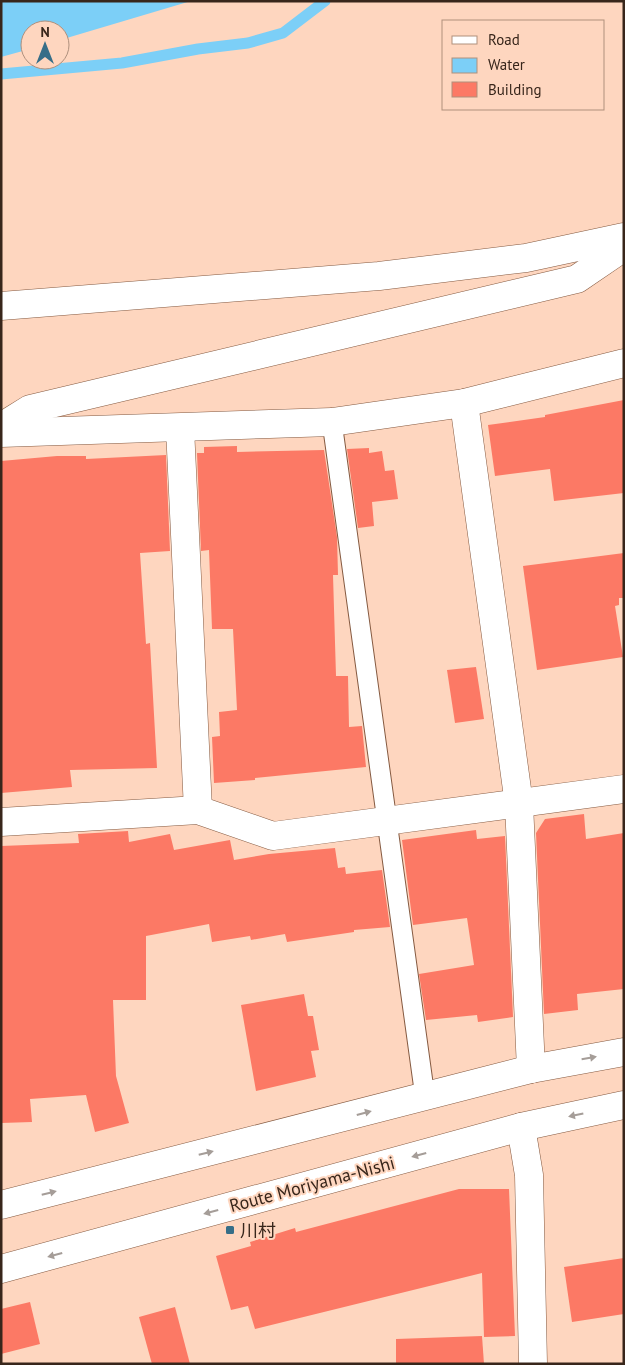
<svg xmlns="http://www.w3.org/2000/svg" width="625" height="1365" viewBox="0 0 625 1365" font-family="'PT Sans','Noto Sans JP',sans-serif">
	<rect width="100%" height="100%" fill="#fed6bf"/>
	<!-- water -->
	<polygon fill="#7ccff7" points="1,1 191,1 60,40 60,30 30,30 30,49 1,57"/>
	<g fill="none" stroke-linecap="round" stroke-linejoin="round">
		<!-- stream -->
		<polyline stroke="#7ccff7" stroke-width="11" points="1,74 122,63 198,49 248,43 283,33 325,1"/>
	</g>
	<!-- building -->
	<g fill="#fc7965">
		<polygon points="624,400 624,493 554,501 550,469 495,476 488,425 545,417 545,415"/>
		<polygon points="237,446 237,452 324,450 337,537 338,575 333,575 336,676 348,676 349,727 362,726 366,767 255,778 255,780 214,783 212,737 220,736 219,712 237,710 233,629 212,629 209,550 201,551 197,453 204,453 204,447"/>
		<polygon points="369,448 369,453 382,451 385,471 394,470 398,499 372,502 374,526 358,528 347,449"/>
		<polygon points="166,455 170,551 140,553 146,644 150,643 157,768 70,770 72,787 1,793 1,461 57,456 86,456 86,459"/>
		<polygon points="624,553 624,598 619,598 619,605 615,606 623,657 537,670 523,566"/>
		<polygon points="476,667 484,719 455,723 447,670"/>
		<polygon points="584,814 586,839 624,833 624,989 577,994 578,1010 544,1014 536,833 545,819"/>
		<polygon points="476,830 477,839 505,836 513,1017 478,1022 477,1015 426,1020 419,974 474,965 467,918 413,925 402,840"/>
		<polygon points="128,831 129,842 170,834 174,850 230,840 234,860 269,854 335,848 338,868 345,867 346,874 382,870 390,927 354,930 354,932 287,942 285,934 251,940 250,936 212,942 209,924 146,936 146,1000 113,1000 116,1076 129,1123 95,1132 86,1095 30,1099 32,1122 1,1123 1,846 79,843 78,834"/>
		<polygon points="304,994 308,1016 313,1016 319,1050 311,1051 316,1077 256,1091 241,1005"/>
		<polygon points="459,1189 509,1189 515,1336 484,1337 482,1273 255,1329 248,1306 231,1310 216,1256 251,1246 250,1242 295,1228 296,1232"/>
		<polygon points="624,1258 624,1314 572,1322 564,1267"/>
		<polygon points="30,1302 40,1344 1,1354 1,1309"/>
		<polygon points="175,1307 190,1364 152,1364 139,1317"/>
		<polygon points="482,1336 484,1364 396,1364 396,1339"/>
	</g>
	<g fill="none" stroke-linecap="round" stroke-linejoin="round">
		<defs>
			<polyline id="lane" points="332,422 425,1097"/>
			<g id="street">
				<polyline points="1,306 379,276 526,258 624,237"/>
				<polyline points="464,403 519,804 531,1069"/>
				<polyline points="1,427 30,409 577,279 624,247"/>
				<polyline points="180,428 198,810"/>
				<polyline points="1,433 332,422 464,403 624,363"/>
				<polyline points="1,822 198,810 273,836 624,789"/>
				<polyline points="521,1127 529,1175 533,1364"/>
			</g>
			<g id="secondary">
				<polyline points="1,1205 531,1069 624,1052"/>
				<polyline points="1,1269 521,1127 624,1105"/>
			</g>
		</defs>
		<!-- lane casing -->
		<use href="#lane" stroke="#855a41" stroke-width="21"/>
		<!-- street casing -->
		<use href="#street" stroke="#855a41" stroke-width="29"/>
		<!-- secondary casing -->
		<use href="#secondary" stroke="#855a41" stroke-width="29"/>
		<!-- lane -->
		<use href="#lane" stroke="#fff" stroke-width="19"/>
		<!-- street -->
		<use href="#street" stroke="#fff" stroke-width="28"/>
		<!-- secondary -->
		<use href="#secondary" stroke="#fff" stroke-width="28"/>
	</g>
	<!-- one-way arrows -->
	<defs><path id="oneway-solid" d="M-6-.8H1V-3.2L6.5 0L1 3.2V.8H-6Z" transform="scale(1.25)"/></defs>
	<g fill="#a59d98">
		<use href="#oneway-solid" transform="translate(589 1058) rotate(-10)"/>
		<use href="#oneway-solid" transform="translate(364 1113) rotate(-15)"/>
		<use href="#oneway-solid" transform="translate(576 1115) rotate(168)"/>
		<use href="#oneway-solid" transform="translate(206 1153) rotate(-14)"/>
		<use href="#oneway-solid" transform="translate(419 1155) rotate(165)"/>
		<use href="#oneway-solid" transform="translate(49 1193) rotate(-14)"/>
		<use href="#oneway-solid" transform="translate(211 1212) rotate(165)"/>
		<use href="#oneway-solid" transform="translate(55 1255) rotate(165)"/>
	</g>
	<!-- markers -->
	<rect fill="#366e88" stroke="#fed6bf" stroke-width="2" x="225" y="1225" width="10" height="10" rx="2.5"/>
	<g text-anchor="middle" dominant-baseline="central" stroke-width="4" stroke-linejoin="round" paint-order="stroke">
		<!-- street labels -->
		<g font-size="18" fill="#38261b" stroke="#fed6bf">
			<text transform="translate(312 1184) rotate(-15)">Route Moriyama-Nishi</text>
		</g>
		<!-- poi labels -->
		<g font-size="18" fill="#38261b" stroke="#fed6bf" text-anchor="start">
			<text x="240" y="1230">川村</text>
		</g>
	</g>
	<!-- border -->
	<rect width="625" height="1365" fill="none" stroke="#38261b" stroke-width="5"/>
	<!-- legend -->
	<rect x="442" y="20" width="162" height="90" fill="#fed6bf" stroke="#af907d"/>
	<rect x="452" y="36" width="25" height="8" fill="#ffffff" stroke="#af907d"/>
	<text x="488" y="45" font-size="15" fill="#38261b">Road</text>
	<rect x="452" y="58" width="25" height="15" fill="#7ccff7" stroke="#af907d"/>
	<text x="488" y="70" font-size="15" fill="#38261b">Water</text>
	<rect x="452" y="82" width="25" height="15" fill="#fc7965" stroke="#af907d"/>
	<text x="488" y="95" font-size="15" fill="#38261b">Building</text>
	<!-- north arrow -->
	<g transform="translate(45 45)"><circle r="24" fill="#fed6bf" stroke="#af907d"/>
	<path d="M0-4L9 19L0 12L-9 19Z" fill="#366e88"/>
	<text y="-8" font-size="14" font-weight="bold" text-anchor="middle" fill="#38261b">N</text>
	</g>
</svg>
